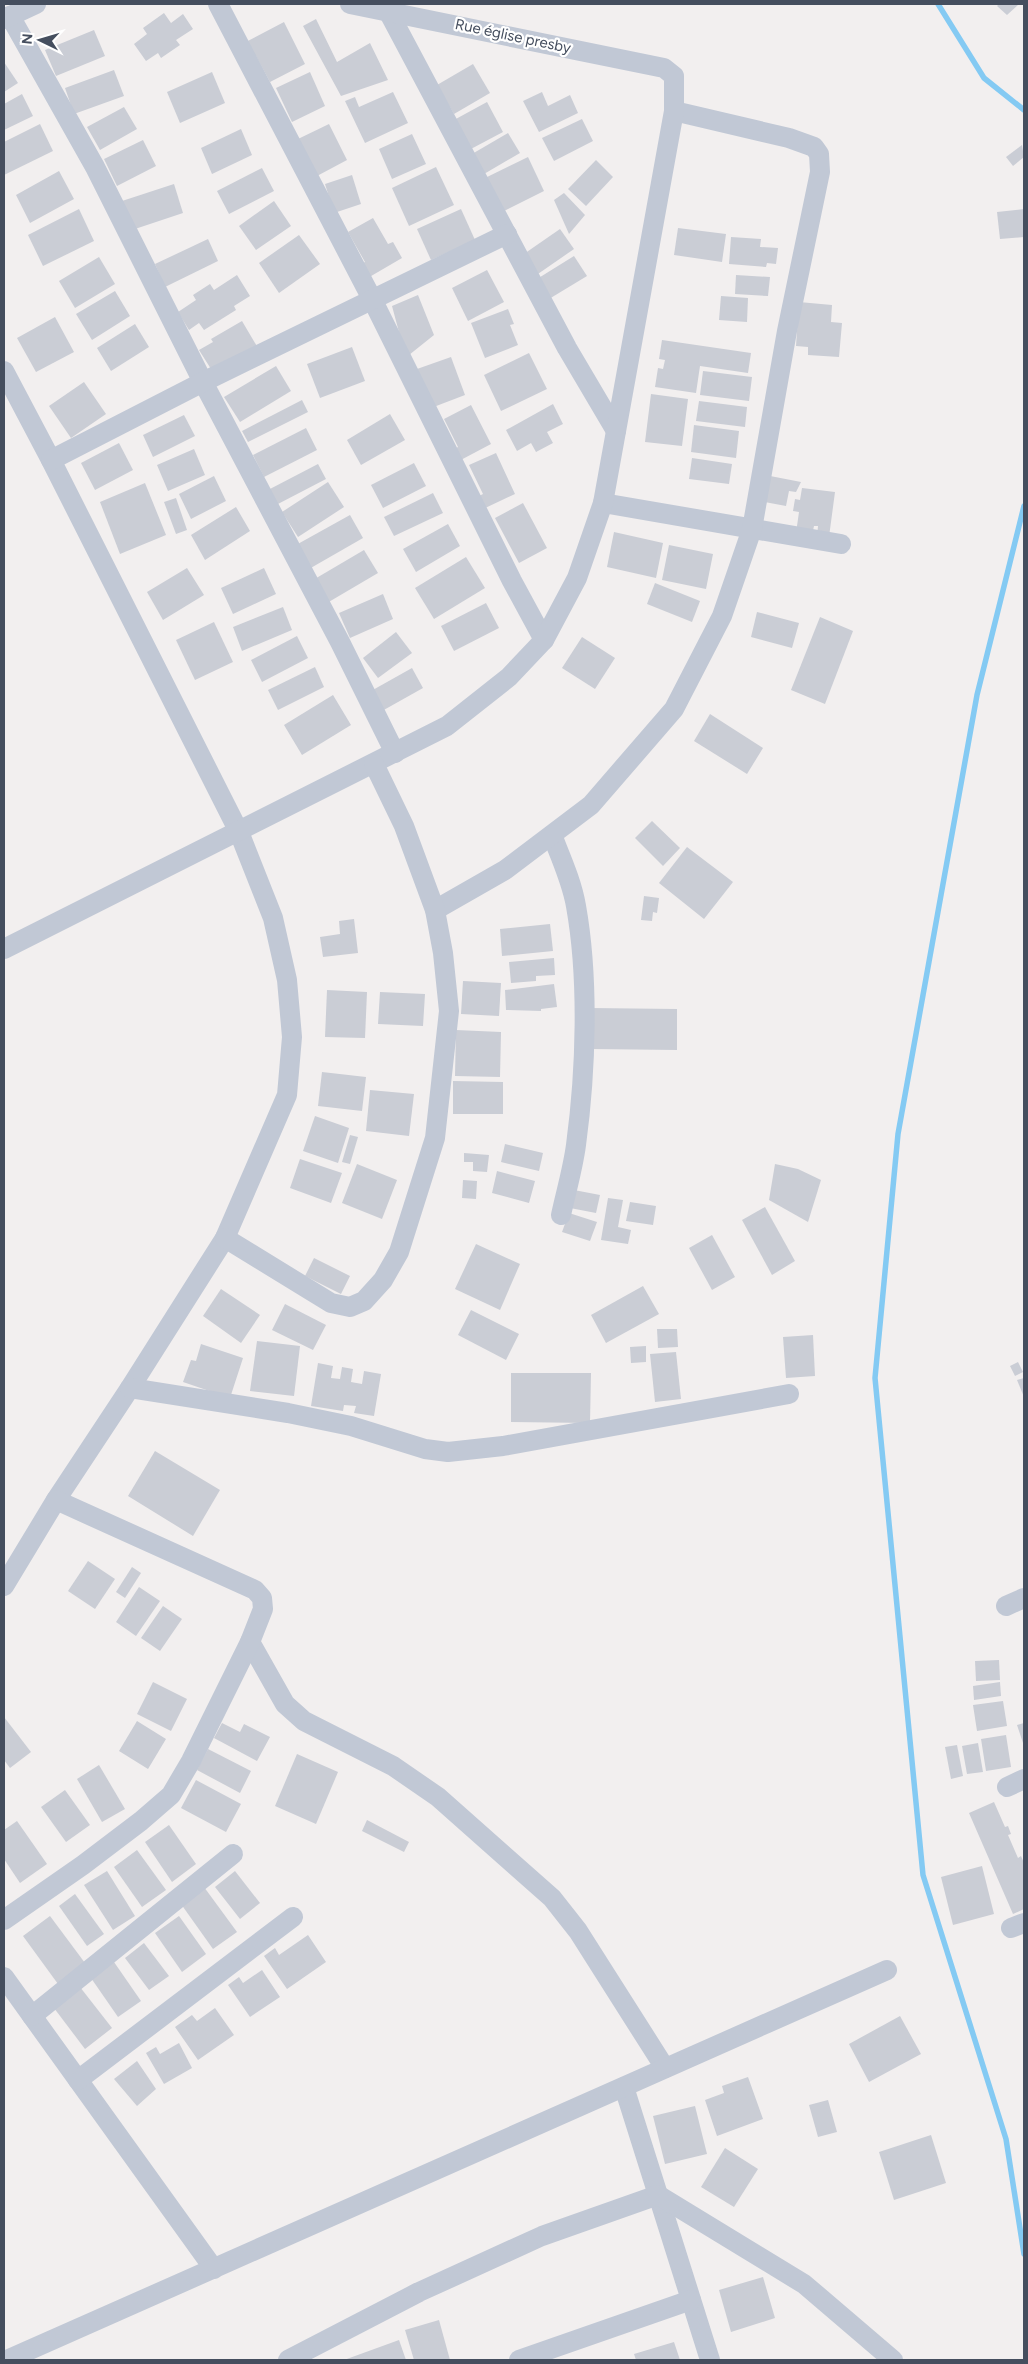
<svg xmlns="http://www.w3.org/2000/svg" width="1028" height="2364" viewBox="0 0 1028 2364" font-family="Figtree,sans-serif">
	<rect width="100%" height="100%" fill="#f2efef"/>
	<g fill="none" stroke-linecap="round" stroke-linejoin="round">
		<!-- stream -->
		<g stroke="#84caf3" stroke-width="5.5">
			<polyline points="938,4 984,78 1024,110"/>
			<polyline points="1024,506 977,695 898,1134 875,1378 923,1875 1006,2139 1024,2254"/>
		</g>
	</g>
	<!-- building -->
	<g fill="#cacdd5">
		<polygon points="999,4 1019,4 1007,15 997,6"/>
		<polygon points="164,13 171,23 183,14 193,29 176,40 180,45 161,58 158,53 146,61 134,44 147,34 143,28"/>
		<polygon points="316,19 337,62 370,43 388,80 341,96 303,26"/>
		<polygon points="284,22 305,64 270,82 256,56 250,59 242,44"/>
		<polygon points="94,30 105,56 56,76 45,50"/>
		<polygon points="4,62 18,83 4,92"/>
		<polygon points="473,64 490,93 454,114 437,85"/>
		<polygon points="114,70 124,96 74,114 65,88"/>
		<polygon points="212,72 225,103 180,123 167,92"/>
		<polygon points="310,72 325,106 292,122 276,88"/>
		<polygon points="393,92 408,123 365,143 345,101 355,97 359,107"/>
		<polygon points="542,92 548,106 570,95 578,113 539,132 523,101"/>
		<polygon points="22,94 33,116 4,130 4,104"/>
		<polygon points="487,102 503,132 469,150 454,120"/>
		<polygon points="124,107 137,129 100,150 87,127"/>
		<polygon points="582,119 593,141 554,161 542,138"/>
		<polygon points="40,124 53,151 4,175 4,142"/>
		<polygon points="329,124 347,160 317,176 298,139"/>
		<polygon points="241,129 252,155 212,174 201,148"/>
		<polygon points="508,133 520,153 484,174 472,154"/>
		<polygon points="412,134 426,164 392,179 379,149"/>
		<polygon points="143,140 156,166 117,186 104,159"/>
		<polygon points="1022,145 1024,157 1013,166 1006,157"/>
		<polygon points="528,157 544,191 500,213 483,179"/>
		<polygon points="596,160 613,177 586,206 568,189"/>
		<polygon points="436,167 454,205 409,226 392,188"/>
		<polygon points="262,168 274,191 229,214 217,191"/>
		<polygon points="59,171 74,199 30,223 16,195"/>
		<polygon points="352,175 361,204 334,213 325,184"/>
		<polygon points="174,184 183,213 132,230 122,201"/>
		<polygon points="564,193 585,215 569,234 554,200"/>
		<polygon points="274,201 291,226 256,250 239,226"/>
		<polygon points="79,209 94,241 43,266 28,235"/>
		<polygon points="461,209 475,240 431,260 417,229"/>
		<polygon points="1024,209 1024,237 1000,239 997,212"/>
		<polygon points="373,218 388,244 393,242 402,258 366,279 358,266 365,262 348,232"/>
		<polygon points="678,228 726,234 722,262 674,255"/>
		<polygon points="560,229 574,249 535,276 521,256"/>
		<polygon points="299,235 320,264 279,293 259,263"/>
		<polygon points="731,237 761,239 760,247 778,248 776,264 767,263 766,267 729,264"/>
		<polygon points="208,239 218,261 165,287 155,264"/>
		<polygon points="574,256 587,276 549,299 537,279"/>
		<polygon points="99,257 115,284 75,308 59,281"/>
		<polygon points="487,270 504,302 468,321 452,288"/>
		<polygon points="237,275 250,296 234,306 236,310 204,330 199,323 189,330 178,312 196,300 193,295 210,284 214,290"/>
		<polygon points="736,275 770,277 768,296 735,294"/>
		<polygon points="115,291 130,316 92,340 76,314"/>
		<polygon points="418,295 434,335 399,363 403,347 392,306"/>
		<polygon points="721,296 748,298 747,322 719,320"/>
		<polygon points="799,302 832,305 831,322 842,323 839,357 808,355 808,347 796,346"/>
		<polygon points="508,309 514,324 510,325 518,345 485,358 471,323"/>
		<polygon points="55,317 74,352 36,372 17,338"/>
		<polygon points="242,321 258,348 211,369 199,350 213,342 211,339"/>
		<polygon points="135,324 149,347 111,371 97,348"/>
		<polygon points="662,340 751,353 748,373 700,366 696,393 655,387 658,368 663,369 665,360 659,359"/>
		<polygon points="352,347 365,381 320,398 307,364"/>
		<polygon points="529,353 547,389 501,411 484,375"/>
		<polygon points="451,357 465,395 431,408 417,369"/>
		<polygon points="276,366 291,391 240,422 224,397"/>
		<polygon points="703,371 752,377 749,401 700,395"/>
		<polygon points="84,382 106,414 71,438 49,406"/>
		<polygon points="651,394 688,399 682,446 645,442"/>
		<polygon points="302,400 308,412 248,442 242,431"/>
		<polygon points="699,401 747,407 745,427 696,421"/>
		<polygon points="553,404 563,424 547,432 553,443 536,452 531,443 517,451 506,430"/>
		<polygon points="471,405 491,444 457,462 451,451 458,447 444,419"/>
		<polygon points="390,414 405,440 361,465 347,440"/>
		<polygon points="184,415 195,436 153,457 143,435"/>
		<polygon points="694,425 739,431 736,458 691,452"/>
		<polygon points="306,428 317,450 264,477 253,455"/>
		<polygon points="119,443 133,470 95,490 81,463"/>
		<polygon points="194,449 205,475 168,491 157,465"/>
		<polygon points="496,453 515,494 481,510 475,498 483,494 469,465"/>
		<polygon points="692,458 732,464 729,484 689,479"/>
		<polygon points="414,463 426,486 383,508 371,485"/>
		<polygon points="318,464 326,479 276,505 268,490"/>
		<polygon points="765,475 801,482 796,492 789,491 786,506 760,501"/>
		<polygon points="214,476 226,501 191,519 179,494"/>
		<polygon points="328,482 344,507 298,537 282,512"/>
		<polygon points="145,483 166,535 120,554 100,502"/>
		<polygon points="802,488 835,492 829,537 817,536 818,526 814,526 812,535 796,533 799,512 793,511 795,499 800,500"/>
		<polygon points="433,493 443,513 394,536 384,517"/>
		<polygon points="176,498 187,530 176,534 164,502"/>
		<polygon points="523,503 547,548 519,563 495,518"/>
		<polygon points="236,507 250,531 205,560 191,535"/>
		<polygon points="350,515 363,538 309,569 296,545"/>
		<polygon points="448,524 460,546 416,572 403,549"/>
		<polygon points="614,532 663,543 656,578 607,567"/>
		<polygon points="669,545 713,554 706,589 662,580"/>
		<polygon points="364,550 378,573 327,603 313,580"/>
		<polygon points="466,557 485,588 434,619 415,588"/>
		<polygon points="187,568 204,595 163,620 147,592"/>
		<polygon points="264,568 276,594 233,614 221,588"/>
		<polygon points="655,583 700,601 692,622 647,604"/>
		<polygon points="383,594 393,619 350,638 339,613"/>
		<polygon points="486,603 499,628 454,651 441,626"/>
		<polygon points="283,607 292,630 242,651 233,627"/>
		<polygon points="757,612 799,623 792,648 751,637"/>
		<polygon points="820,617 853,631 825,704 791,690"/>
		<polygon points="214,622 233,662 195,680 176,640"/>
		<polygon points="396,632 412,653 378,678 363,658"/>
		<polygon points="297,636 308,658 262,682 251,660"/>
		<polygon points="582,637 615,658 595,689 562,668"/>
		<polygon points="315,667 324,687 278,710 268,690"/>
		<polygon points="412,668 423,688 382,711 371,691"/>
		<polygon points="333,695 351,725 302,755 284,725"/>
		<polygon points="710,714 763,748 747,774 694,741"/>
		<polygon points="652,821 680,848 663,866 635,838"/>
		<polygon points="687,847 733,882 704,919 659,883"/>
		<polygon points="644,896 659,898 657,913 653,912 652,921 641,920"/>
		<polygon points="354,919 358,953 323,957 320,937 340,934 339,921"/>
		<polygon points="550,924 553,951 502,956 500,929"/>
		<polygon points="554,958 555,975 536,976 536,981 511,983 509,962"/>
		<polygon points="463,981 501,983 499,1016 461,1014"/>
		<polygon points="554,984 557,1007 541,1009 541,1011 506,1010 505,990"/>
		<polygon points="327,990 367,992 365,1038 325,1037"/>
		<polygon points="380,992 425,994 423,1026 378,1024"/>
		<polygon points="590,1008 677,1009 677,1050 590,1049"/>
		<polygon points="456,1030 501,1032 500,1077 455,1076"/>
		<polygon points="322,1072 366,1077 362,1111 318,1106"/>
		<polygon points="453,1081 503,1082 503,1114 453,1114"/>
		<polygon points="370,1090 414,1094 409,1136 366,1131"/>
		<polygon points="315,1116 349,1128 338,1163 303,1151"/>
		<polygon points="350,1135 358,1137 350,1164 342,1162"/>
		<polygon points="505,1144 543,1153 539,1171 501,1162"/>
		<polygon points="464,1153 489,1155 487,1172 473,1171 473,1162 464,1162"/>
		<polygon points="300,1159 342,1173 331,1203 290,1188"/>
		<polygon points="357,1164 397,1180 382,1219 342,1203"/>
		<polygon points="775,1164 798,1169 821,1180 808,1222 769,1200"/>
		<polygon points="497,1171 535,1181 529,1203 492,1193"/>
		<polygon points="463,1180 477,1181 476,1199 462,1198"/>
		<polygon points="574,1190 600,1195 596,1213 570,1208"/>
		<polygon points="608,1198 623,1200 618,1227 631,1230 628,1244 601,1240"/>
		<polygon points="630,1202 656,1206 653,1225 626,1221"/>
		<polygon points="765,1207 795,1261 772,1275 742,1220"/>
		<polygon points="569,1213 597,1222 590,1241 562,1232"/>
		<polygon points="712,1235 735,1277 712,1290 689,1248"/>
		<polygon points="476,1244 520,1264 500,1310 455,1289"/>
		<polygon points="314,1258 350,1276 341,1294 305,1276"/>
		<polygon points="643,1286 659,1314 606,1343 591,1315"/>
		<polygon points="221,1289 260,1315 241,1343 203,1316"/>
		<polygon points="285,1304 326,1325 313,1350 272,1330"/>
		<polygon points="471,1310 519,1334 506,1360 458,1335"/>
		<polygon points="657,1329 677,1329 678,1347 658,1348"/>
		<polygon points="813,1335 815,1376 786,1378 783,1337"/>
		<polygon points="257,1341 300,1346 294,1396 250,1391"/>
		<polygon points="201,1344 243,1358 230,1398 183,1382 191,1360 196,1361"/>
		<polygon points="646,1346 646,1362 631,1363 630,1347"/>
		<polygon points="676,1352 681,1399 655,1402 650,1354"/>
		<polygon points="1018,1362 1023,1372 1015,1376 1010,1366"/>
		<polygon points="318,1363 333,1366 331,1378 340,1379 342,1367 353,1369 351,1382 362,1384 364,1371 381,1374 374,1416 354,1413 356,1406 344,1405 343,1411 311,1406"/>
		<polygon points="511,1373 591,1373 590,1423 511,1422"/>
		<polygon points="1024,1378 1024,1397 1017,1380"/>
		<polygon points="155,1451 220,1490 193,1536 128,1496"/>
		<polygon points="88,1561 115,1579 95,1609 68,1591"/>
		<polygon points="132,1567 141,1573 125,1598 116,1592"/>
		<polygon points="139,1587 160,1601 136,1636 116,1622"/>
		<polygon points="163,1606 182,1619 160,1651 141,1638"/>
		<polygon points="999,1660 1000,1680 976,1681 975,1661"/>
		<polygon points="153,1682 187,1699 171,1731 137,1714"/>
		<polygon points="1000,1682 1001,1696 974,1700 973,1686"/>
		<polygon points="1003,1701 1007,1726 977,1731 973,1705"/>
		<polygon points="4,1717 31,1752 10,1768 4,1760"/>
		<polygon points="137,1721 166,1739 148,1769 119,1751"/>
		<polygon points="222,1723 240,1732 244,1724 270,1737 257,1761 214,1738"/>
		<polygon points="1024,1723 1024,1746 1017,1725"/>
		<polygon points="1006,1735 1011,1767 986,1771 981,1739"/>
		<polygon points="978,1743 983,1772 967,1774 962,1746"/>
		<polygon points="957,1745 963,1776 951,1779 945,1747"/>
		<polygon points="208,1749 251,1771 240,1793 197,1770"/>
		<polygon points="297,1754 338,1772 316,1824 275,1806"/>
		<polygon points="99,1765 125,1809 102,1822 77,1779"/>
		<polygon points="196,1780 241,1804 226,1832 181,1808"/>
		<polygon points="65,1790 90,1825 66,1842 41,1807"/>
		<polygon points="994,1802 1005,1827 1008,1826 1011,1834 1008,1835 1018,1858 1021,1856 1024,1863 1024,1909 1013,1914 969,1813"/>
		<polygon points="367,1820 409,1842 404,1852 362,1831"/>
		<polygon points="17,1821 47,1864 20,1883 4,1859 4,1830"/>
		<polygon points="169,1825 196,1864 172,1882 145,1842"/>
		<polygon points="137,1850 166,1890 142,1907 114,1867"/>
		<polygon points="982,1866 994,1914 953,1925 941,1877"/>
		<polygon points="107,1871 135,1916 113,1930 84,1885"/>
		<polygon points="235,1871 260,1903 240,1919 215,1887"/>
		<polygon points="204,1887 237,1932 213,1949 181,1904"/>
		<polygon points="75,1894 104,1934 87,1946 59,1906"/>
		<polygon points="50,1916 85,1963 58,1984 23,1936"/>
		<polygon points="179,1916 206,1954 182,1972 155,1933"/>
		<polygon points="308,1935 326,1962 287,1989 264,1956 275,1948 279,1955"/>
		<polygon points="144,1943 169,1976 149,1990 125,1958"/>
		<polygon points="114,1962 141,2001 118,2017 91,1978"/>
		<polygon points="262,1970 280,1997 250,2017 228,1985 239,1977 243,1983"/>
		<polygon points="80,1987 112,2028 85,2049 54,2008"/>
		<polygon points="215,2008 234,2035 198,2060 175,2027 192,2015 197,2021"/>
		<polygon points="900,2016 921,2054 869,2082 849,2044"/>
		<polygon points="179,2043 192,2068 164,2084 146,2053 156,2047 160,2054"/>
		<polygon points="137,2061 156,2089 137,2106 114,2079"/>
		<polygon points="748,2077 763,2119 717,2136 705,2100 724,2093 722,2086"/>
		<polygon points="828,2100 837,2132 818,2137 809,2105"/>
		<polygon points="695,2106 707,2154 665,2164 653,2116"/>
		<polygon points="931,2135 946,2183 894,2200 879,2152"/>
		<polygon points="725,2148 758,2169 734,2207 701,2187"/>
		<polygon points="763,2277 775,2318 731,2332 719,2290"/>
		<polygon points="439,2320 450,2360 414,2360 405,2330"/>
		<polygon points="399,2340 406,2360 344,2360"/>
		<polygon points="674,2342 680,2360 636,2360 634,2354"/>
	</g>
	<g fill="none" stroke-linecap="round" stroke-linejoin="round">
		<!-- minor -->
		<g stroke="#c1c8d5" stroke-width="20">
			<polyline points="218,4 372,299 512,581 544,640"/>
			<polyline points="388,11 567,348 616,431"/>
			<polyline points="10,16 95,167 203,382 340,642 395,753"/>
			<polyline points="4,19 36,4"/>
			<polyline points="4,371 51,460 239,832 273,918 287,980 292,1037 287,1095 225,1238 130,1388 56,1500 4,1586"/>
			<polyline points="51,460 203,382 507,234"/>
			<polyline points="603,503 841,544"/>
			<path d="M552 835C561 858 572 882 576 906 589 979 586 1071 576 1145 573 1168 566 1192 561 1215"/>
			<polyline points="435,910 505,870 591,805 674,709 722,616 752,529 787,331 820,172 819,154 814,147 789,138 674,111"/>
			<polyline points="4,949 447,726 509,677 544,640 577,578 603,503 674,111 674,76 664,68 350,4"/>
			<polyline points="225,1238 331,1303 350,1307 364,1301 383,1280 399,1252 435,1138 449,1011 443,953 435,910 404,826 374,764"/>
			<polyline points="130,1388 288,1413 351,1426 425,1449 448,1452 503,1446 789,1394"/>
			<polyline points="1006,1606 1024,1598"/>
			<polyline points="250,1642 285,1704 304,1721 393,1766 438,1797 552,1898 578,1931 665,2068"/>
			<polyline points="1007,1787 1024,1779"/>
			<polyline points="4,1920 83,1865 141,1821 171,1795 191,1761 250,1642 263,1609 262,1598 255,1590 56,1500"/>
			<polyline points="1011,1928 1024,1923"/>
			<polyline points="4,1977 214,2269"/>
			<polyline points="32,2016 233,1854"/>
			<polyline points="78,2080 293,1917"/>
			<polyline points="624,2087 710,2360"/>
			<polyline points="7,2360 887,1970"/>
			<polyline points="288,2360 419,2292 542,2236 658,2195 804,2284 893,2360"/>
			<polyline points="519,2360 691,2300"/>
		</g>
	</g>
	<g text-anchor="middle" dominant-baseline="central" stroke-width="4.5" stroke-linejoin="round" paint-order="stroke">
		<!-- street labels -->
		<g font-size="15" fill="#454e5e" stroke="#fff">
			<text transform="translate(513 36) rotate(12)">Rue église presby</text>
		</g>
	</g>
	<!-- border -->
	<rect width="1028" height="2364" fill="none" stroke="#454e5e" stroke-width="10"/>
	<!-- north arrow -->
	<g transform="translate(40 40) rotate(275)" stroke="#ffffff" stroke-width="4" paint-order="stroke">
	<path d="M0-4L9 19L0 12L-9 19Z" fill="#454e5e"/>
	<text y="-8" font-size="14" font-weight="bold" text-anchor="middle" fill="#454e5e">N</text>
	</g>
</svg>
